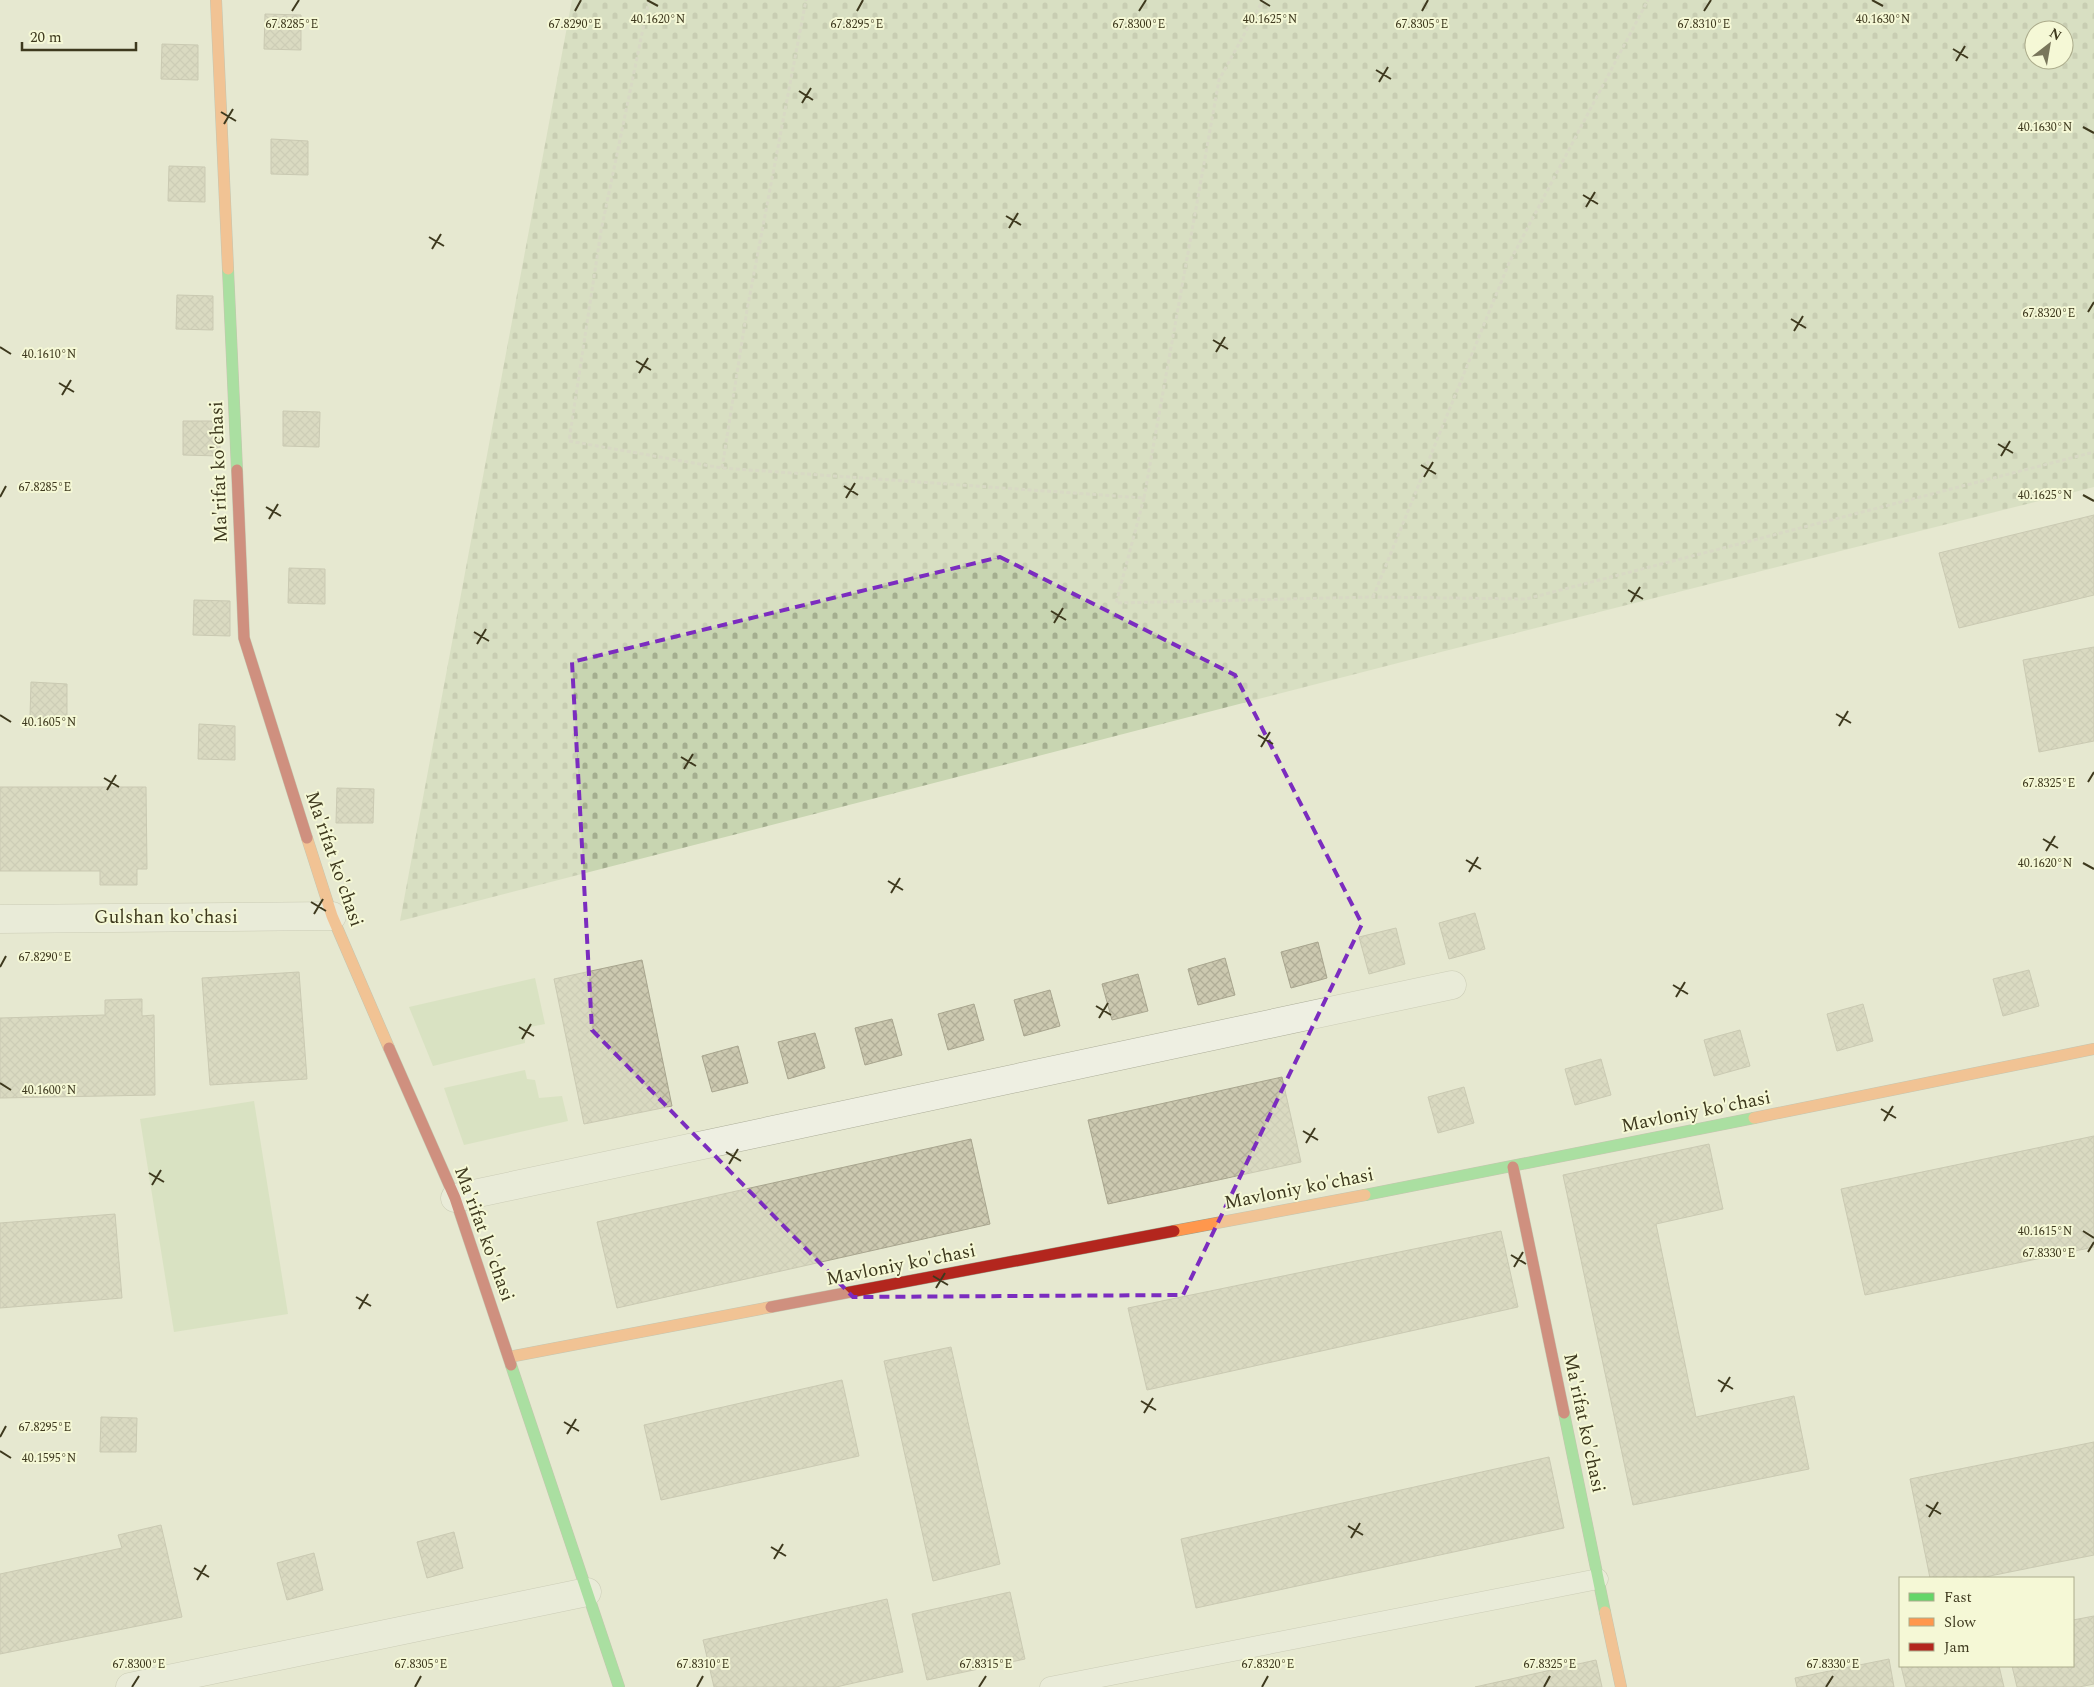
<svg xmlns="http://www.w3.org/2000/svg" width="2094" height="1687" viewBox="0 0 2094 1687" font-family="Spectral,serif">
	<defs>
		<pattern id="cemetery-stones" width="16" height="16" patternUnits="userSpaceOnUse" patternTransform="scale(1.25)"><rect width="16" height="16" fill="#c8d5b1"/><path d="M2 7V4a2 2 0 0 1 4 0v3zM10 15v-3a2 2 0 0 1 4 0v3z" fill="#a4ae8f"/></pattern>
		<pattern id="building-cross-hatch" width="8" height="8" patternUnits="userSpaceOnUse" patternTransform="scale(1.25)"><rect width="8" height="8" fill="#ccc9b0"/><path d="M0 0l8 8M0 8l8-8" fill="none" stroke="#b0ad97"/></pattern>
	</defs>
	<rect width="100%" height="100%" fill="#e6e8d0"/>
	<!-- green -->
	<g fill="#cbdbb1">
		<polygon points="535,978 545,1024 530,1027 525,1035 525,1043 433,1066 409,1007"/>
		<polygon points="525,1070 527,1079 535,1080 539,1098 562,1096 568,1121 464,1145 444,1088"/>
		<polygon points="254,1101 288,1314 174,1332 140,1119"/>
	</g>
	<!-- cemetery -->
	<path fill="url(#cemetery-stones)" fill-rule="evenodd" d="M572 0H2094V487L1429 655 400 921ZM2034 30H2064V60H2034Z"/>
	<!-- building -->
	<g fill="url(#building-cross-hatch)" stroke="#a8a58e">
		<polygon points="265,14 301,15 301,50 264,49"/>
		<polygon points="162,44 198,45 198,80 161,79"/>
		<polygon points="271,139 308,141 308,175 271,174"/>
		<polygon points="169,166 205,167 205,202 168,201"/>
		<polygon points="177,295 213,296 213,330 176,329"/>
		<polygon points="283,411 320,412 319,447 283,446"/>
		<polygon points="183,421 220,421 220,456 183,455"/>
		<polygon points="2094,515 2094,595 1959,628 1939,553"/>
		<polygon points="289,568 325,569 325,604 288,603"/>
		<polygon points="194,600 230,601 230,636 193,635"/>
		<polygon points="2094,647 2094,741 2039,752 2023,660"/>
		<polygon points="31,682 67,684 67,718 30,717"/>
		<polygon points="199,724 235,726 235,760 198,759"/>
		<polygon points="0,787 146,787 147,869 137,869 137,885 100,885 100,871 0,871"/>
		<polygon points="337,788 374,789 373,823 336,823"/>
		<polygon points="1475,913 1485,949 1449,959 1439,923"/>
		<polygon points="1396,928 1405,964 1369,974 1359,937"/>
		<polygon points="1318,942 1327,978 1291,988 1281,952"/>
		<polygon points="1225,958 1235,995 1198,1005 1188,969"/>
		<polygon points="642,960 672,1106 584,1124 554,979"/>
		<polygon points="2029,970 2039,1006 2003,1016 1993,979"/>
		<polygon points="299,972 307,1079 210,1085 202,978"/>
		<polygon points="1138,974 1148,1011 1112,1020 1102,984"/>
		<polygon points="1050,990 1060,1026 1024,1036 1014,1000"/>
		<polygon points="142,999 142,1016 154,1015 155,1095 0,1098 0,1018 105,1015 105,1000"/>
		<polygon points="974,1004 984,1040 948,1050 938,1014"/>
		<polygon points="1863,1004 1873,1041 1837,1051 1827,1014"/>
		<polygon points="892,1019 902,1055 865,1065 855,1028"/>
		<polygon points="1740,1030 1750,1066 1714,1076 1704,1040"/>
		<polygon points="815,1033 825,1068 788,1079 778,1042"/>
		<polygon points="738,1046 748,1083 712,1092 702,1056"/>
		<polygon points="1601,1059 1611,1095 1575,1105 1565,1069"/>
		<polygon points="1282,1077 1301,1162 1108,1204 1088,1120"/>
		<polygon points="1464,1087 1474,1123 1438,1133 1428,1097"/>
		<polygon points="2094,1136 2094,1247 1865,1295 1841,1189"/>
		<polygon points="971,1139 990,1224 617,1308 597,1222"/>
		<polygon points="1709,1144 1723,1209 1656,1224 1696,1417 1794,1396 1809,1469 1633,1505 1563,1175"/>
		<polygon points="115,1214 122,1298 0,1308 0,1223"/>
		<polygon points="1501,1231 1518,1307 1147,1390 1128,1308"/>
		<polygon points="951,1347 1000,1564 933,1581 884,1361"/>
		<polygon points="842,1380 859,1456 661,1500 644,1425"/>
		<polygon points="101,1417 137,1418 136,1452 100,1452"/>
		<polygon points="2094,1442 2094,1555 1980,1578 1930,1578 1910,1479"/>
		<polygon points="1549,1457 1564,1528 1196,1608 1181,1539"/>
		<polygon points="161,1525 182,1617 0,1654 0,1574 122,1548 118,1535"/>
		<polygon points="454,1532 463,1568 427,1578 417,1542"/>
		<polygon points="314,1553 323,1590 287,1600 277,1563"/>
		<polygon points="1010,1592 1025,1659 927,1680 912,1614"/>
		<polygon points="887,1599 903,1672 836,1687 714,1687 703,1640"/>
		<polygon points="2094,1616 2094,1684 2079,1687 2017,1687 2012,1666 2073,1666 2073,1620"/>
		<polygon points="1889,1659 1894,1687 1797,1687 1795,1678"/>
		<polygon points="1596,1660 1602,1687 1475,1687"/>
		<polygon points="1901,1666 1999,1666 2004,1687 1906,1687"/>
	</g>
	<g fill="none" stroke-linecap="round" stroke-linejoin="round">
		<defs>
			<polyline id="lane" points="1050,1687 1598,1579"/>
			<g id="street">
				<polyline points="0,919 332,916"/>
				<polyline points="455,1198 1452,985"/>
				<polyline points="130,1687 587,1592"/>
			</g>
			<g id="fast">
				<polyline points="228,269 237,470"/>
				<polyline points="1365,1195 1754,1118"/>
				<polyline points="511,1365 619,1687"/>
				<polyline points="1564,1413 1605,1612"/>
			</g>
			<g id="slow">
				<polyline points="216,0 228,269"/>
				<polyline points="307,838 332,916 389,1048"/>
				<polyline points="1754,1118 2094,1049"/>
				<polyline points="1174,1231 1365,1195"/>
				<polyline points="509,1357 771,1307"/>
				<polyline points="1605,1612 1621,1687"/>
			</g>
			<g id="jam">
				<polyline points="237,470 244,638 307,838"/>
				<polyline points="389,1048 455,1198 511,1365"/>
				<polyline points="1513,1167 1564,1413"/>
				<polyline points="771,1307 1174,1231"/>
			</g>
		</defs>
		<!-- lane casing -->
		<use href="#lane" stroke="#acad98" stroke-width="21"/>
		<!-- street casing -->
		<use href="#street" stroke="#acad98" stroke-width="29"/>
		<!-- fast casing -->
		<use href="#fast" stroke="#9c9c88" stroke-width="12"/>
		<!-- slow casing -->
		<use href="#slow" stroke="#9c9c88" stroke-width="12"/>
		<!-- jam casing -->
		<use href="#jam" stroke="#9c9c88" stroke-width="12"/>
		<!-- path -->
		<g stroke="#c7c7b7" stroke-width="3" stroke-dasharray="4 2.5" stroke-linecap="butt">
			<polyline points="649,0 601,231 569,441 722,468 1144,498 1219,80 1263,0"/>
			<polyline points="722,468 747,310 806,0"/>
			<polyline points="1144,498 1116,603 1373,597 1526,599 2094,452"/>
			<polyline points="1373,597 1509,263 1648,0"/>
		</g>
		<!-- lane -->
		<use href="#lane" stroke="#eeefe2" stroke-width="20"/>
		<!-- street -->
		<use href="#street" stroke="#eeefe2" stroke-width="28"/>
		<!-- fast -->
		<use href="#fast" stroke="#63d668" stroke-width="11"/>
		<!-- slow -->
		<use href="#slow" stroke="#ff974d" stroke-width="11"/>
		<!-- jam -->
		<use href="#jam" stroke="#b3261e" stroke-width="11"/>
	</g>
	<!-- marked area -->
	<path d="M0 0H2094V1687H0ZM1000 557 1235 675 1362 924 1183 1295 853 1297 592 1030 572 662Z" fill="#e6e8d0" fill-opacity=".55" fill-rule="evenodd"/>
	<path fill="none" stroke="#7b2cbf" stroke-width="4" stroke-dasharray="10 6" stroke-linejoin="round" d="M1000 557 1235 675 1362 924 1183 1295 853 1297 592 1030 572 662Z"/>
	<!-- ticks -->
	<path fill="none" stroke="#3e391e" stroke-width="2" d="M647 0 658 6M1260 0 1270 6M1872 0 1883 6M292 11 299 0M575 11 581 0M857 11 863 0M1139 11 1146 0M1422 11 1428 0M1704 11 1711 0M1953 49 1968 58M1956 61 1965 46M1376 70 1391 79M1379 82 1388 67M799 91 813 100M802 103 811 88M221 112 236 121M224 124 233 109M2083 127 2094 133M1583 195 1598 204M1586 207 1595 192M1006 216 1021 225M1009 228 1018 213M429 237 444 246M432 249 441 234M2088 312 2094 302M1791 319 1806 328M1794 331 1803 316M1213 340 1228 349M0 347 11 354M1216 352 1225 337M636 361 651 370M639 373 648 358M59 383 74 392M62 395 71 380M1998 444 2013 453M2001 456 2010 441M1421 465 1436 474M1424 477 1433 462M844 486 858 495M2083 495 2094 501M0 497 6 486M846 498 855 483M266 507 281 516M269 519 278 504M1628 590 1643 599M1631 602 1640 587M1051 611 1066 620M1054 623 1063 608M474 632 489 641M477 644 486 629M1836 714 1851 723M0 715 11 722M1839 726 1848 711M1258 735 1273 744M1261 747 1270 732M681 757 696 766M684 769 693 754M104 778 119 787M2088 782 2094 772M107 790 116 775M2043 839 2058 848M2046 851 2055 836M1466 860 1481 869M2083 863 2094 869M1469 872 1478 857M888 881 903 890M891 893 900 878M311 902 326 911M314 914 323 899M0 967 6 956M1673 985 1688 994M1676 997 1685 982M1096 1006 1111 1015M1099 1018 1108 1003M519 1027 534 1036M522 1039 531 1024M0 1083 11 1090M1881 1109 1896 1118M1884 1121 1893 1106M1303 1131 1318 1140M1306 1143 1315 1128M726 1152 741 1161M729 1164 738 1149M149 1173 164 1182M152 1185 161 1170M2083 1231 2094 1238M2088 1252 2094 1242M1511 1255 1526 1264M1514 1267 1523 1252M933 1276 948 1285M936 1288 945 1273M356 1297 371 1306M359 1309 368 1294M1718 1380 1733 1389M1721 1392 1730 1377M1141 1401 1156 1410M1144 1413 1153 1398M564 1422 579 1431M567 1434 576 1419M0 1437 6 1426M0 1451 11 1458M1926 1505 1941 1514M1929 1517 1938 1502M1348 1526 1363 1535M1351 1538 1360 1523M771 1547 786 1556M774 1559 783 1544M194 1568 209 1577M197 1580 206 1565M132 1687 139 1676M415 1687 421 1676M697 1687 703 1676M979 1687 986 1676M1262 1687 1268 1676M1544 1687 1550 1676M1826 1687 1833 1676"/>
	<g text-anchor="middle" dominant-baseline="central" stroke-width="4" stroke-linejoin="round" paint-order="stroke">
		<!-- street labels -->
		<g font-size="19" fill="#3e391e" stroke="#f5f8d6">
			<text transform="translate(219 472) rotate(-92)">Ma'rifat ko'chasi</text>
			<text transform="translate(334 859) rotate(71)">Ma'rifat ko'chasi</text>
			<text x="166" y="917">Gulshan ko'chasi</text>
			<text transform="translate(1696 1112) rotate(-11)">Mavloniy ko'chasi</text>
			<text transform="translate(1299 1189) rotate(-11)">Mavloniy ko'chasi</text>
			<text transform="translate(484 1234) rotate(70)">Ma'rifat ko'chasi</text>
			<text transform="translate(901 1265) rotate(-11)">Mavloniy ko'chasi</text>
			<text transform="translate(1584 1423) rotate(78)">Ma'rifat ko'chasi</text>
		</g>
	</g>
	<g font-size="12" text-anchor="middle" fill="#3e391e" stroke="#f5f8d6" stroke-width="4" stroke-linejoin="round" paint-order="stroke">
		<text x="658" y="23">40.1620°N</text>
		<text x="1270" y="23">40.1625°N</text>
		<text x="1883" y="23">40.1630°N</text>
		<text x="292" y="28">67.8285°E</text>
		<text x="575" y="28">67.8290°E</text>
		<text x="857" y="28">67.8295°E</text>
		<text x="1139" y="28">67.8300°E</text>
		<text x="1422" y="28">67.8305°E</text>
		<text x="1704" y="28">67.8310°E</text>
		<text x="2045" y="131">40.1630°N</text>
		<text x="2049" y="317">67.8320°E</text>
		<text x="49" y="358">40.1610°N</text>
		<text x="45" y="491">67.8285°E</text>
		<text x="2045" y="499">40.1625°N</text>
		<text x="49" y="726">40.1605°N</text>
		<text x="2049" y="787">67.8325°E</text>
		<text x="2045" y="867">40.1620°N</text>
		<text x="45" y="961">67.8290°E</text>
		<text x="49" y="1094">40.1600°N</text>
		<text x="2045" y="1235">40.1615°N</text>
		<text x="2049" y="1257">67.8330°E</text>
		<text x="45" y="1431">67.8295°E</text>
		<text x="49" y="1462">40.1595°N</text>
		<text x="139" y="1668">67.8300°E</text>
		<text x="421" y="1668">67.8305°E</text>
		<text x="703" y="1668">67.8310°E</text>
		<text x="986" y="1668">67.8315°E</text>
		<text x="1268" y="1668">67.8320°E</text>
		<text x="1550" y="1668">67.8325°E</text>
		<text x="1833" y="1668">67.8330°E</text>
	</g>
	<!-- legend -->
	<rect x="1899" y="1577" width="175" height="90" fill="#f5f8d6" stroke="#acac8c"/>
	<rect x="1909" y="1593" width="25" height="8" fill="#63d668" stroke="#acac8c"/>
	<text x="1944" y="1602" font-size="15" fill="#3e391e">Fast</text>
	<rect x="1909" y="1618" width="25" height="8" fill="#ff974d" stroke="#acac8c"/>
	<text x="1944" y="1627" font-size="15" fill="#3e391e">Slow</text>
	<rect x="1909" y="1643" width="25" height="8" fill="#b3261e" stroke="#acac8c"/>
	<text x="1944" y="1652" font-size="15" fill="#3e391e">Jam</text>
	<!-- north arrow -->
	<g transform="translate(2049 45) rotate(31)"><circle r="24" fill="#f5f8d6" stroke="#acac8c"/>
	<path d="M0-4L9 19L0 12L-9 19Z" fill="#79765c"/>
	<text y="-8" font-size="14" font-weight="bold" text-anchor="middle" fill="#3e391e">N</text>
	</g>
	<!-- scale -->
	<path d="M22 42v8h114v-8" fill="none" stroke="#3e391e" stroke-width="2.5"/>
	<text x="30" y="42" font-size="15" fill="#3e391e" stroke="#f5f8d6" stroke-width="4" paint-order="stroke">20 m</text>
</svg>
